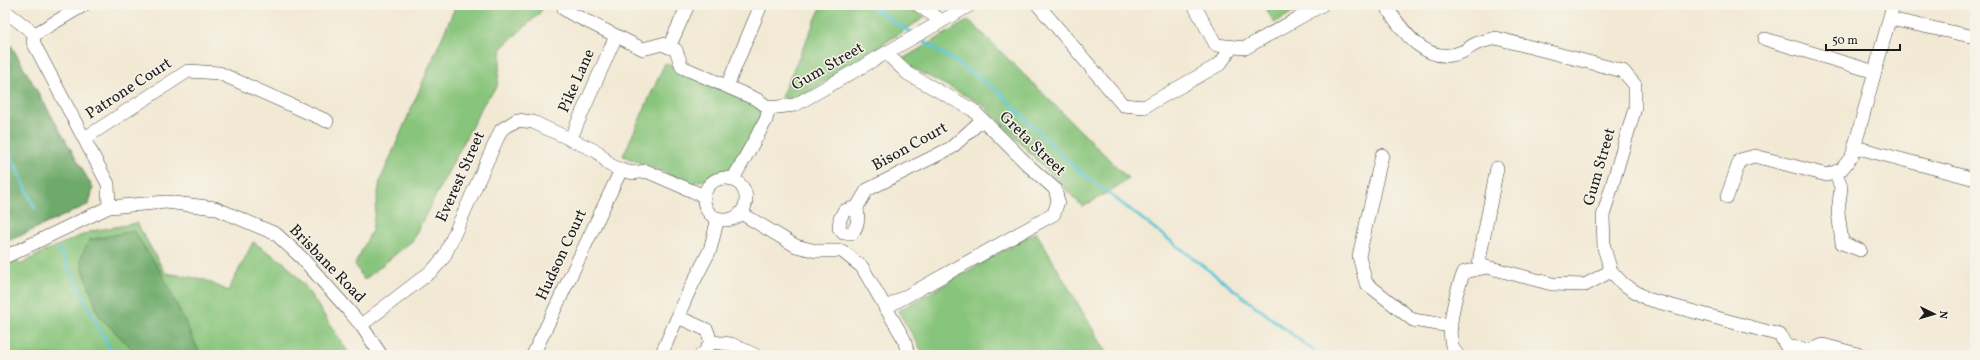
<svg xmlns="http://www.w3.org/2000/svg" width="1980" height="360" viewBox="0 0 1980 360" font-family="Vollkorn,serif">
	<rect width="100%" height="100%" fill="#f7f3e8"/>
	<filter id="ink" filterUnits="userSpaceOnUse"><feTurbulence type="fractalNoise" baseFrequency=".025" numOctaves="2"/><feDisplacementMap in="SourceGraphic" scale="8" xChannelSelector="R" yChannelSelector="G"/><feConvolveMatrix kernelMatrix="1 2 1 2 8 2 1 2 1" color-interpolation-filters="sRGB"/></filter>
	<filter id="wash" filterUnits="userSpaceOnUse"><feTurbulence type="fractalNoise" baseFrequency=".012" numOctaves="4" result="noise"/><feDisplacementMap in="SourceGraphic" scale="16" xChannelSelector="R" yChannelSelector="G"/><feGaussianBlur stdDeviation="0.9" result="paint"/><feColorMatrix in="noise" values="0 0 0 0 0 0 0 0 0 0 0 0 0 0 0 0 0 1.4 0 .05"/><feComposite in="paint" operator="in"/></filter>
	<g filter="url(#wash)">
		<rect width="100%" height="100%" fill="#f2e9d4"/>
		<!-- green -->
		<g fill="#88c57b" stroke="#52704c">
			<polygon points="456,5 545,5 538,15 502,47 497,87 484,103 412,241 364,280 355,264 372,230 380,181"/>
			<polygon points="822,5 908,5 925,17 807,93 795,98 781,97"/>
			<polygon points="1264,5 1305,5 1274,23"/>
			<polygon points="969,20 1129,179 1083,207 982,104 899,61"/>
			<polygon points="5,35 93,188 89,204 6,242 20,265 43,252 92,231 137,223 165,273 203,279 228,291 253,242 286,264 305,286 350,355 5,355"/>
			<polygon points="665,63 727,86 758,103 762,113 734,173 691,183 623,156"/>
			<polygon points="1036,232 1108,355 924,355 898,311"/>
		</g>
		<!-- forest -->
		<g fill="#6eaa6b" stroke="#456344">
			<polygon points="5,35 93,188 89,204 6,242"/>
			<polygon points="134,231 162,274 201,355 135,355 134,351 99,316 80,260 89,240"/>
		</g>
		<g fill="none" stroke-linecap="round" stroke-linejoin="round">
			<!-- stream -->
			<g stroke="#5cc7d6" stroke-width="3">
				<polyline points="869,5 913,34"/>
				<polyline points="919,38 997,90 1072,165 1319,355"/>
				<polyline points="5,143 35,208"/>
				<polyline points="59,249 113,355"/>
			</g>
		</g>
	</g>
	<g filter="url(#ink)">
		<g fill="none" stroke-linecap="round" stroke-linejoin="round">
			<defs>
				<g id="minor">
					<polyline points="564,5 564,9 572,14 643,49 662,44 676,50 682,67 758,100 769,108"/>
					<polyline points="918,5 942,21"/>
					<polyline points="1038,5 1123,105 1144,107 1220,64 1232,47"/>
					<polyline points="1194,5 1216,45 1245,48 1322,5"/>
					<path d="M1385 5C1402 30 1426 67 1462 52 1467 50 1472 45 1478 43 1483 41 1490 40 1496 38L1623 71 1635 85V108L1603 216 1604 248 1611 271 1623 284 1647 299 1780 335 1786 346 1809 350 1823 345 1861 355"/>
					<polyline points="5,11 35,34 33,42 108,184 109,207"/>
					<polyline points="1890,19 1975,37"/>
					<polyline points="35,34 84,5"/>
					<polyline points="1765,39 1875,72"/>
					<polyline points="669,47 688,5"/>
					<polyline points="727,86 761,5"/>
					<polyline points="85,138 188,71 219,73 327,121"/>
					<polyline points="570,140 616,36"/>
					<polyline points="1855,147 1975,179"/>
					<polyline points="1382,155 1359,256 1366,283 1413,320 1451,326"/>
					<circle cx="725" cy="199" r="21"/>
					<polyline points="733,179 766,120 769,108 795,105 970,5"/>
					<polyline points="1727,197 1740,160 1755,156 1827,175 1835,172"/>
					<polyline points="857,207 867,190 951,148 982,120"/>
					<path d="M857 207C858 218 859 225 852 233H843L839 228 840 219 844 211Z"/>
					<polyline points="741,213 796,246 816,251 842,251 862,267 904,339 908,355"/>
					<polyline points="1860,250 1842,243 1838,212 1841,187 1835,172 1841,170 1852,156 1893,5"/>
					<polyline points="5,257 109,207 166,202 215,208 276,234 302,258 343,304 361,325 381,355"/>
					<polyline points="1479,268 1480,256 1497,168"/>
					<polyline points="885,308 1054,214 1058,201 1055,189 1029,166 973,110 908,74 886,53"/>
					<polyline points="678,317 707,330 711,342 704,353 701,355"/>
					<polyline points="361,325 433,270 444,257 501,130 517,120 533,122 598,152 610,165 621,170 633,173 646,171 704,196"/>
					<polyline points="711,342 731,344 755,355"/>
					<polyline points="533,355 621,170"/>
					<polyline points="661,355 689,291 710,250 718,218"/>
					<path d="M1458 355C1441 342 1457 289 1464 272L1487 267 1552 284 1585 285 1611 271"/>
				</g>
			</defs>
			<!-- minor casing -->
			<use href="#minor" stroke="#3c3b38" stroke-width="14"/>
			<!-- minor -->
			<use href="#minor" stroke="#fff" stroke-width="13"/>
		</g>
	</g>
	<g text-anchor="middle" dominant-baseline="central" stroke-width="3" stroke-linejoin="round" paint-order="stroke">
		<!-- street labels -->
		<g font-size="16" fill="#1c1c1c" stroke="#f7f3e8">
			<text transform="translate(828 67) rotate(-30)">Gum Street</text>
			<text transform="translate(577 81) rotate(-66)">Pike Lane</text>
			<text transform="translate(129 89) rotate(-33)">Patrone Court</text>
			<text transform="translate(1032 144) rotate(44)">Greta Street</text>
			<text transform="translate(910 147) rotate(-29)">Bison Court</text>
			<text transform="translate(1600 167) rotate(-74)">Gum Street</text>
			<text transform="translate(461 177) rotate(-66)">Everest Street</text>
			<text transform="translate(562 255) rotate(-65)">Hudson Court</text>
			<text transform="translate(327 264) rotate(46)">Brisbane Road</text>
		</g>
	</g>
	<!-- margin -->
	<rect width="1980" height="360" fill="none" stroke="#f7f3e8" stroke-width="20"/>
	<!-- north arrow -->
	<g transform="translate(1934 314) rotate(95)" stroke="#f7f3e8" stroke-width="3" paint-order="stroke">
	<path d="M0-3L7 15L0 10L-7 15Z" fill="#1c1c1c"/>
	<text y="-6" font-size="11" font-weight="bold" text-anchor="middle" fill="#1c1c1c">N</text>
	</g>
	<!-- scale -->
	<path d="M1826 44v6h74v-6" fill="none" stroke="#1c1c1c" stroke-width="2"/>
	<text x="1832" y="44" font-size="12" fill="#1c1c1c" stroke="#f7f3e8" stroke-width="3" paint-order="stroke">50 m</text>
</svg>
